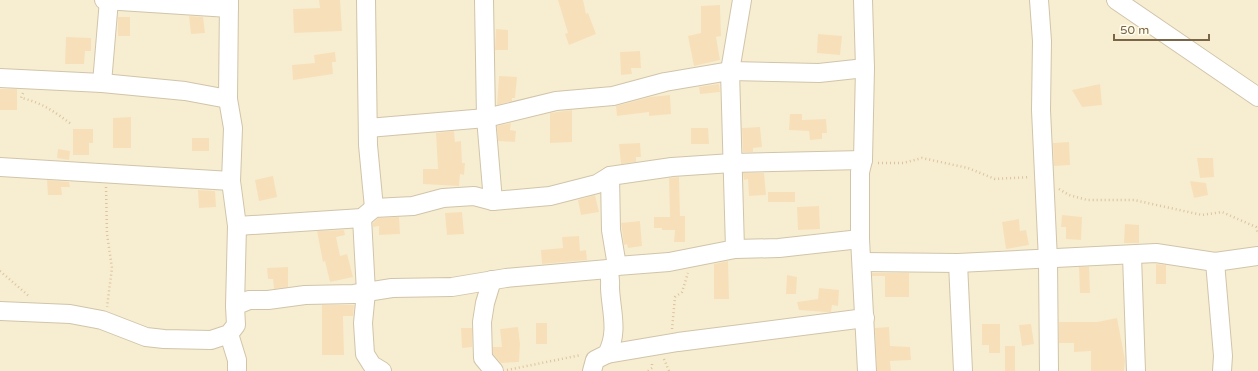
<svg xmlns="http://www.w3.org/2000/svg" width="1258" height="371" viewBox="0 0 1258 371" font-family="'Varela Round',sans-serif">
	<rect width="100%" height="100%" fill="#fefae4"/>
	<!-- residential -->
	<rect fill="#f7eed2" x="0" y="0" width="1258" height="371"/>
	<!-- building -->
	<g fill="#f7e0b9">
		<polygon points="319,0 340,0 342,31 294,33 293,9 320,8"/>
		<polygon points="558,0 583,0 586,14 588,13 596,34 569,45 565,34 568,33"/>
		<polygon points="720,5 721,36 716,37 720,60 694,66 688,36 701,33 701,6"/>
		<polygon points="189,16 203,17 205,33 191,34"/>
		<rect x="118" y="17" width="12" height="19"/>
		<polygon points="496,29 508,30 508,50 495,50"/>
		<polygon points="818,34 842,36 840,55 817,53"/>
		<polygon points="66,37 91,38 91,51 85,51 84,64 65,64"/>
		<polygon points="640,51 641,68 631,68 632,74 621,75 620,52"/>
		<polygon points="335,52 336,62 332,62 333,74 293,80 292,65 315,63 314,55"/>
		<polygon points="499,76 517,77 515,98 512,98 512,101 497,105"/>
		<polygon points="719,84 720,92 700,94 699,87"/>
		<polygon points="1100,84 1102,105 1082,107 1072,90"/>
		<rect x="0" y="89" width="17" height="21"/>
		<polygon points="670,95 671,114 649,116 649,112 617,116 616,106 650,97"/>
		<polygon points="572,110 572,142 550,143 550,113"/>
		<polygon points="790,114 802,114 802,120 826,119 827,133 822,133 822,139 810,140 809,131 789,130"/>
		<polygon points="131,117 131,148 113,148 113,118"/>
		<polygon points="511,123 510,130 516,131 515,142 498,141 497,126"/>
		<polygon points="760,127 762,147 753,148 753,152 743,152 742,128"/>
		<polygon points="691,128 708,128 709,144 691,144"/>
		<polygon points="73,129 93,129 93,143 89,143 89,155 73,155"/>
		<polygon points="454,131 455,142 461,141 462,163 465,163 464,175 460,174 459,186 423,184 423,169 438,169 436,133"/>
		<rect x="192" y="138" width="17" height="13"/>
		<polygon points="1069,142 1070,165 1054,166 1053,143"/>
		<polygon points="640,143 641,157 636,157 636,162 621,164 619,144"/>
		<polygon points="58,149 70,151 69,160 57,158"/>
		<polygon points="1197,158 1213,158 1214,177 1200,178"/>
		<polygon points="743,173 764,173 766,195 749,196 748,179 744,180"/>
		<polygon points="273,176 277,197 259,201 255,180"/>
		<polygon points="679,177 680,216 685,216 685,242 674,242 675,230 662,230 662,228 654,228 654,217 670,217 669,178"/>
		<polygon points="47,180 69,182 70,187 61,187 62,195 48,195"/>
		<polygon points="1190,181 1206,183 1208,195 1194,198"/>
		<polygon points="198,190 215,191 216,207 199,208"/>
		<rect x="768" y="192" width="27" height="10"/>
		<polygon points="595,195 599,212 581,215 578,200"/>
		<polygon points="819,206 820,229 798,230 797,207"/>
		<polygon points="462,212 464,234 447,235 445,213"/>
		<polygon points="1062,215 1082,217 1081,240 1066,239 1066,227 1061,227"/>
		<polygon points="399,217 400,234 379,235 379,226 373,227 373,223 378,218"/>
		<polygon points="1019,219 1020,231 1026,230 1029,245 1006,249 1002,222"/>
		<polygon points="640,221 642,246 628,248 627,244 624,245 621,223"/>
		<polygon points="1125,224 1139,225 1139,243 1124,243"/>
		<polygon points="344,230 345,235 336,237 340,256 347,254 353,277 330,282 325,261 323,262 317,231"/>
		<polygon points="579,236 580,251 586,250 587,260 542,264 541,250 563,248 562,237"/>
		<polygon points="728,261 729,299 714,299 714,264"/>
		<polygon points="1156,264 1166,265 1166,284 1156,284"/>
		<polygon points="288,267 288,287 274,289 273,279 268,279 267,268"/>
		<polygon points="1079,267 1089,267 1090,293 1080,293"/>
		<polygon points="872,273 909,273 909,297 885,297 885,276 872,276"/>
		<polygon points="787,275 797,277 796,294 786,294"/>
		<polygon points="819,288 839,290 838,306 832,305 831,312 826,312 799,310 797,302 818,299"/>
		<polygon points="322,305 354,305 353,316 343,316 344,355 322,355"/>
		<polygon points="1117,318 1125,360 1124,371 1091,371 1091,351 1074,352 1074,343 1059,343 1059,322 1097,322"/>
		<rect x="536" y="323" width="11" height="21"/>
		<polygon points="982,324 1000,324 1000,353 989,353 989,345 982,345"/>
		<polygon points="1031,324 1034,344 1022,346 1019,325"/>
		<polygon points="518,327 520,344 519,362 501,363 493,354 493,347 502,347 500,329"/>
		<polygon points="889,327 890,346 910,347 911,360 890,361 891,371 877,371 875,328"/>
		<polygon points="461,328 472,328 472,347 462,348"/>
		<rect x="1005" y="346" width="10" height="25"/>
	</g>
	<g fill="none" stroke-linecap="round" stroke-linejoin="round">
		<defs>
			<g id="minor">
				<polyline points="104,0 229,8"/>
				<polyline points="229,0 228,99 233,128 231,181 237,226 235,306"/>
				<polyline points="366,0 368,145 374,208"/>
				<polyline points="484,0 486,118 493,201"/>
				<polyline points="863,0 865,68 863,160 860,172 860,239 867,371"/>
				<polyline points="1039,0 1042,41 1041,110 1048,260 1049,371"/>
				<polyline points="1116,0 1258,97"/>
				<polyline points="0,78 102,83 185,91 228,99"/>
				<polyline points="102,83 109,0"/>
				<polyline points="368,128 486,118 556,101 613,96 665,82 730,71 819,73 865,68"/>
				<polyline points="0,167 231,181"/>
				<polyline points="610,176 611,230 617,266"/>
				<polyline points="362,218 366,292 363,323 365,354 372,365 382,371"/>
				<polyline points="237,226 362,218 374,208 413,206 443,198 474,196 493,201 550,196 597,184 610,176 672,167 732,163 863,160"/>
				<polyline points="735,249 730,71 742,0"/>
				<polyline points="1132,256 1136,371"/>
				<polyline points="862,262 958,263 1156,253 1215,262 1258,256"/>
				<polyline points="1215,262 1223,356 1222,371"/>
				<polyline points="958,263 963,371"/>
				<polyline points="492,280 485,303 482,322 483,358 494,371"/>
				<polyline points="0,311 70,314 102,320 146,337 164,339 211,340 229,334 236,325 235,306 249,300 268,300 305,295 354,294 392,288 452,287 506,278 608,269 617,266 669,262 735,249 779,248 860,239"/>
				<polyline points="229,334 237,360 237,371"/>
				<polyline points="607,354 678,342 865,318"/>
				<path d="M592 371 595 360 607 354C619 332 611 311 610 288 610 281 611 277 608 269"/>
			</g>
		</defs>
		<!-- minor casing -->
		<use href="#minor" stroke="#d1c4a9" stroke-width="20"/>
		<!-- path -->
		<g stroke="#dcc39c" stroke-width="2.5" stroke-dasharray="1 3" stroke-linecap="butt">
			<path d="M23 93 21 98C41 102 55 112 71 124"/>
			<polyline points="878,163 903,163 922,158 968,168 995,179 1030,177"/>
			<polyline points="106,187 107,234 112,268 107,307"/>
			<polyline points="1059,189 1069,195 1087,200 1134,200 1202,215 1222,212 1256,227 1258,234"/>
			<polyline points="0,271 30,297"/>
			<polyline points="672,329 675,297 682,292 688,273"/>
			<polyline points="664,359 669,371"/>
			<polyline points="507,370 581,355"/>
			<polyline points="648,371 652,368 652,362"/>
		</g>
		<!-- minor -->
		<use href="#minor" stroke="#fff" stroke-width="18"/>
	</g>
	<!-- scale -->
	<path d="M1114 34v6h95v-6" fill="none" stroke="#7a6547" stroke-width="2"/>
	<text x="1120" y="34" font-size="12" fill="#7a6547" stroke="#fffced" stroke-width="3" paint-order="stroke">50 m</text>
</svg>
